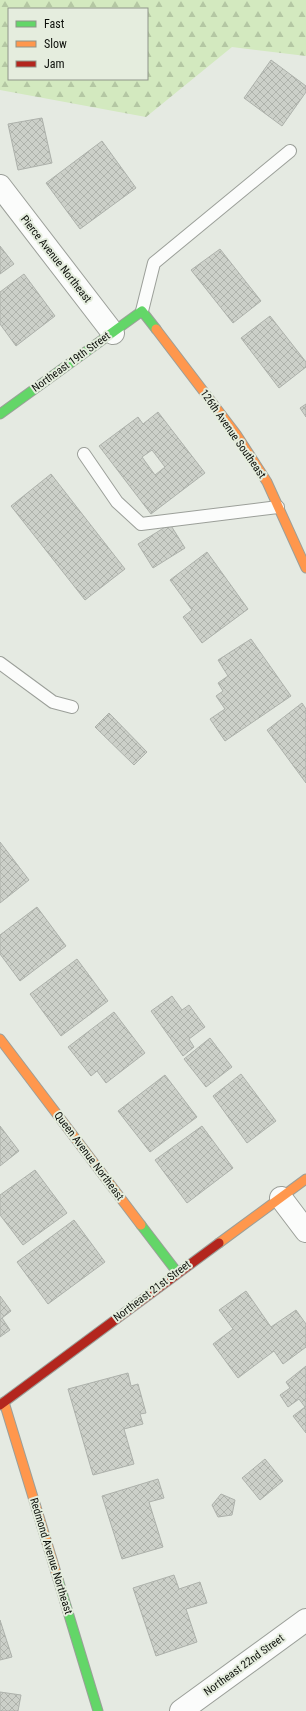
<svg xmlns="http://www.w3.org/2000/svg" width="306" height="1711" viewBox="0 0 306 1711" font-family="'Roboto Condensed',sans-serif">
	<defs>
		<pattern id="forest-firs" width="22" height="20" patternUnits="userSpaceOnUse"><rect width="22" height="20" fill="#d3e9bf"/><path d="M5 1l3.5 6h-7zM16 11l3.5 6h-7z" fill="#b4c7a3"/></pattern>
		<pattern id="building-cross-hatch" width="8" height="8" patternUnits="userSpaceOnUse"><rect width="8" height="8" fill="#ccd0c9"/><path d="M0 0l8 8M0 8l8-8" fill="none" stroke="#aeb2ab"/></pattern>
	</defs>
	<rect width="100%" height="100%" fill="#e5eae2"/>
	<!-- forest -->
	<path fill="url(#forest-firs)" fill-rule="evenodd" d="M0 0H306V56L232 47 146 117 0 90ZM9 9H147V79H9Z"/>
	<!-- building -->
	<g fill="url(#building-cross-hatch)" stroke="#adb1ab" fill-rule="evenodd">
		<polygon points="271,60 306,86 306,92 282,126 244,98"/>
		<polygon points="42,118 52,163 18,170 8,124"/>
		<polygon points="102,141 136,188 80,229 46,183"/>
		<polygon points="0,246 14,264 0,274"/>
		<polygon points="220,249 261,301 233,323 191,270"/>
		<polygon points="24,274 55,316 16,346 0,324 0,292"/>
		<polygon points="270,316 306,362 306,367 279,388 241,338"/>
		<polygon points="306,404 306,417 300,408"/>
		<path d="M158 412 205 473 151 514 99 446 138 417 143 424ZM152 450 165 467 155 475 142 457Z"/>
		<polygon points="51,474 125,569 85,600 11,506"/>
		<polygon points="170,524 185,548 153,568 138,544"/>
		<polygon points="207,552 248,609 202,643 183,617 192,610 170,580"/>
		<polygon points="251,639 291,696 225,741 210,719 225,709 216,696 223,691 218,683 228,676 218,660"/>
		<polygon points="302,703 306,709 306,783 267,730"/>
		<polygon points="109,713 147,752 134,765 95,727"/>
		<polygon points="0,842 29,880 0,903"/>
		<polygon points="37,907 66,946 20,981 0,954 0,935"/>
		<polygon points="77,959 108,1001 61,1036 30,994"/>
		<polygon points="172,996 182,1010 189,1005 205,1027 189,1039 194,1047 183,1056 151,1011"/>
		<polygon points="114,1012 145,1053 106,1083 97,1071 91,1076 68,1047"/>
		<polygon points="210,1038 232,1067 206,1087 184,1059"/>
		<polygon points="241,1074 276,1121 247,1143 213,1096"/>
		<polygon points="165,1075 197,1117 150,1152 118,1111"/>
		<polygon points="0,1126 19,1151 0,1166"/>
		<polygon points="202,1126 233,1168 187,1203 155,1160"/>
		<polygon points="35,1170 67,1213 23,1245 0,1215 0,1195"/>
		<polygon points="74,1220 105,1262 48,1304 17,1262"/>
		<polygon points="246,1291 271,1327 296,1310 306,1324 306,1347 283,1364 274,1351 238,1378 213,1344 233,1329 219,1310"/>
		<polygon points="0,1296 11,1311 2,1318 10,1330 0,1337"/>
		<polygon points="306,1366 306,1433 293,1416 305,1407 299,1399 288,1407 280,1395 290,1388 286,1382"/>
		<polygon points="128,1373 131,1386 138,1384 146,1413 140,1414 143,1424 124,1429 134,1464 93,1475 68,1389"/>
		<polygon points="265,1459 283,1481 260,1500 242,1478"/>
		<polygon points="158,1479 164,1498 149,1502 163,1547 122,1559 102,1496"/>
		<polygon points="221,1494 235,1500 232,1515 218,1517 212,1505"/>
		<polygon points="174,1575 179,1589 200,1582 207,1603 186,1609 197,1642 156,1656 133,1588"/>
		<polygon points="0,1620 12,1657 0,1660"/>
		<polygon points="0,1692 21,1695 18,1711 0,1711"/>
	</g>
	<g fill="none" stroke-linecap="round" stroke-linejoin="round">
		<defs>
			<g id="lane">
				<polyline points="142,311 154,263 290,151"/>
				<polyline points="84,454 117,502 141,524 278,507"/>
				<polyline points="0,663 53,702 72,707"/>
			</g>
			<g id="street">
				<polyline points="0,186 113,333"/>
				<polyline points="281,1198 306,1231"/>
				<polyline points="181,1711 306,1620"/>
			</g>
			<g id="fast">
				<polyline points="0,414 142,311 156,329"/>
				<polyline points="141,1225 177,1272"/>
				<polyline points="58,1579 98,1711"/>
			</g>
			<g id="slow">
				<polyline points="156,329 236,434 267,482 306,568"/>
				<polyline points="0,1039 141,1225"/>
				<polyline points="219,1243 306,1179"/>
				<polyline points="4,1402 58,1579"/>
			</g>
			<polyline id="jam" points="0,1405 219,1243"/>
		</defs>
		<!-- lane casing -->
		<use href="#lane" stroke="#9b9f99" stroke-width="14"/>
		<!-- street casing -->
		<use href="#street" stroke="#9b9f99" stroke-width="24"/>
		<!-- fast casing -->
		<use href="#fast" stroke="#9b9f99" stroke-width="11"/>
		<!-- slow casing -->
		<use href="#slow" stroke="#9b9f99" stroke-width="11"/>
		<!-- jam casing -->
		<use href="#jam" stroke="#9b9f99" stroke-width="11"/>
		<!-- lane -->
		<use href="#lane" stroke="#fbfcfb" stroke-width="12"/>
		<!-- street -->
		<use href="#street" stroke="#fbfcfb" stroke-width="22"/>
		<!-- fast -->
		<use href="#fast" stroke="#63d668" stroke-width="9"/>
		<!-- slow -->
		<use href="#slow" stroke="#ff974d" stroke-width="9"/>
		<!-- jam -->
		<use href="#jam" stroke="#b3261e" stroke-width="9"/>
	</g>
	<g text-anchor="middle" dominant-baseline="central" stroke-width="4" stroke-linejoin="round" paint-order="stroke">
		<!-- street labels -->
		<g font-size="11" fill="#0d100b" stroke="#e5edde">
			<text transform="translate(56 259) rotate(52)">Pierce Avenue Northeast</text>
			<text transform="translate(71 362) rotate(-36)">Northeast 19th Street</text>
			<text transform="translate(233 434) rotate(55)">126th Avenue Southeast</text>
			<text transform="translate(89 1156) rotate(53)">Queen Avenue Northeast</text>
			<text transform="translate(152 1291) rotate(-37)">Northeast 21st Street</text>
			<text transform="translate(51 1556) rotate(73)">Redmond Avenue Northeast</text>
			<text transform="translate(244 1665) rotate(-36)">Northeast 22nd Street</text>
		</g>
	</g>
	<!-- legend -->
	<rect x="8" y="8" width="140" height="72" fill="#e5edde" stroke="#8f958a"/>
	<rect x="16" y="21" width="20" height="6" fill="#63d668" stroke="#8f958a"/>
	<text x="44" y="28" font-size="12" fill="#0d100b">Fast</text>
	<rect x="16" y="41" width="20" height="6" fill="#ff974d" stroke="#8f958a"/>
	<text x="44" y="48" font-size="12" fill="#0d100b">Slow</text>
	<rect x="16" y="61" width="20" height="6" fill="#b3261e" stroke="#8f958a"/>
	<text x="44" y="68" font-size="12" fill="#0d100b">Jam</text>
</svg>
